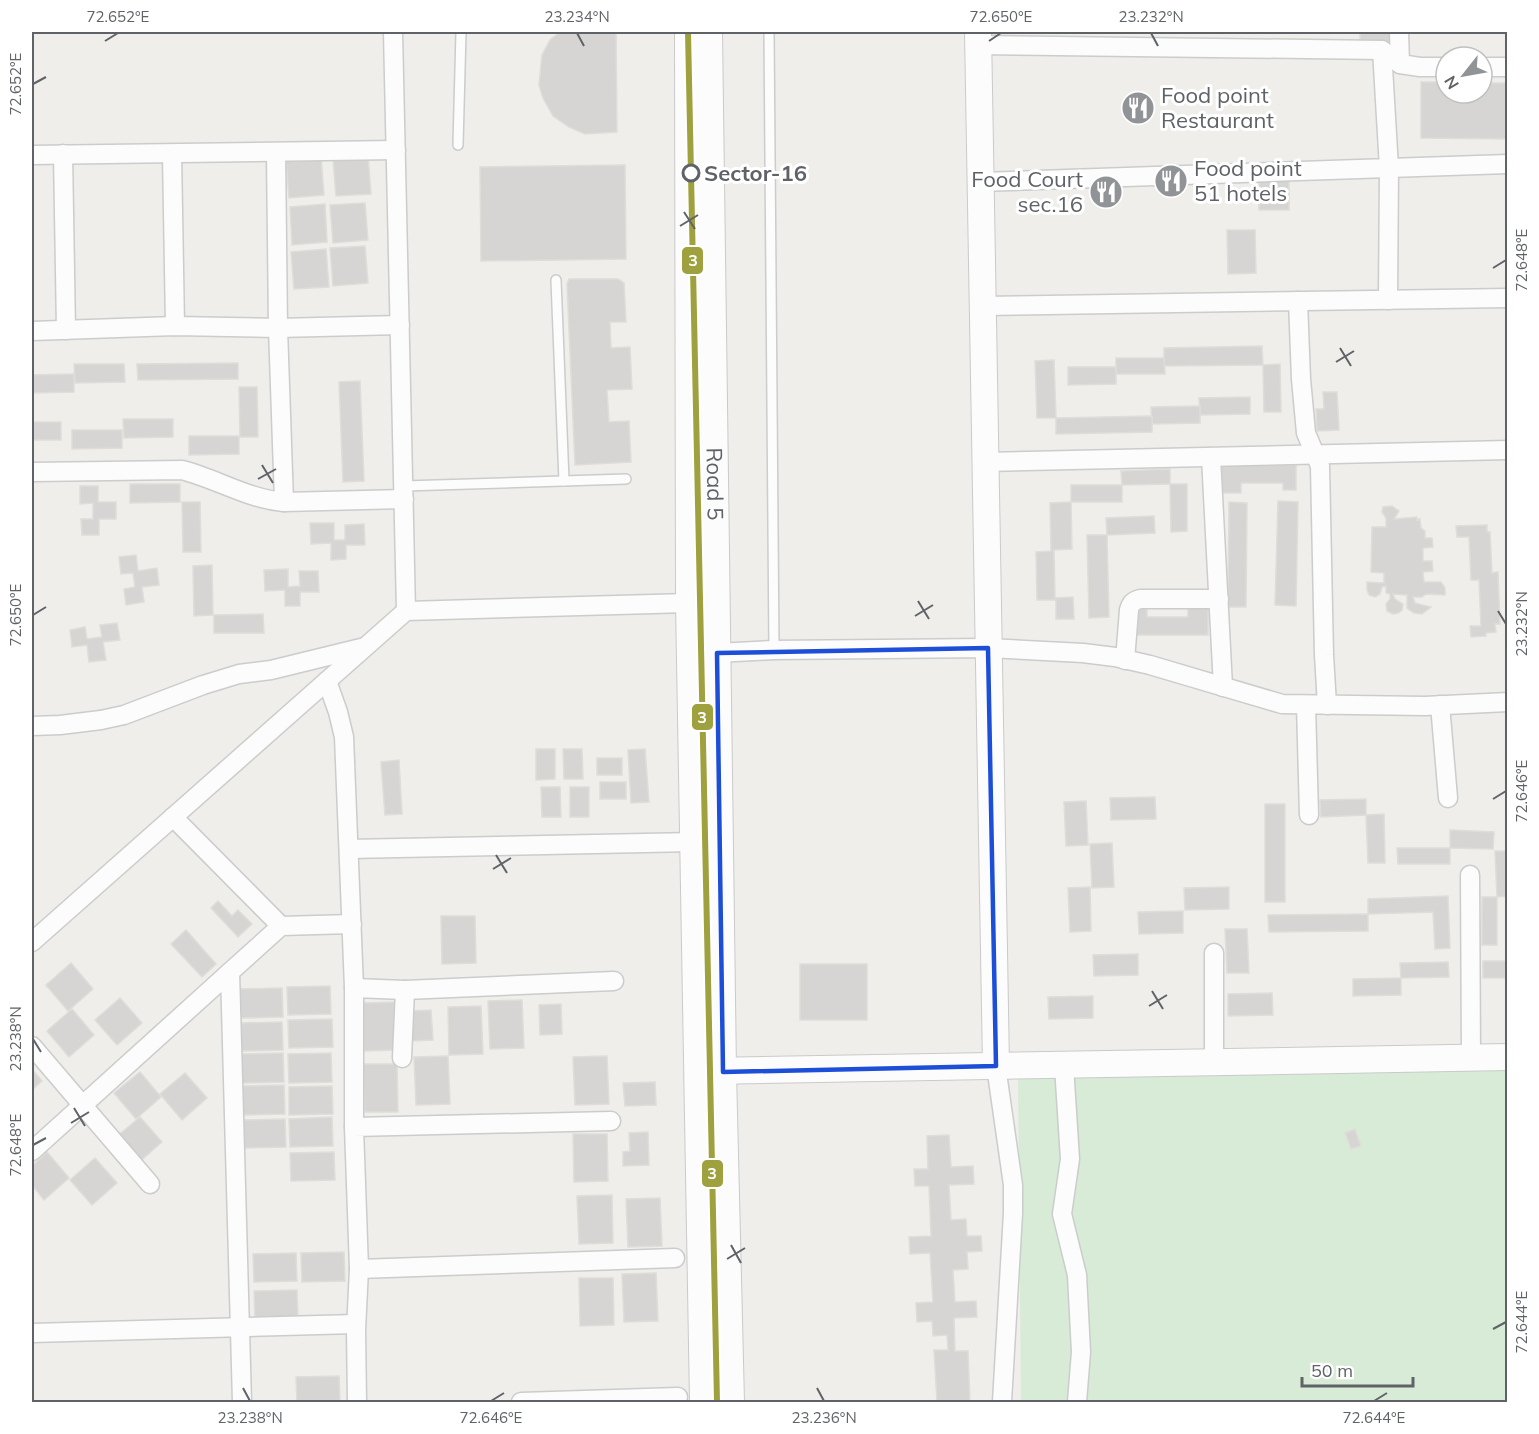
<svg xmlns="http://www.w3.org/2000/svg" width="1539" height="1434" viewBox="0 0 1539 1434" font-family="Mulish,sans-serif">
	<rect width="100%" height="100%" fill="#efeeea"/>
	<!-- green -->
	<polygon fill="#d8ebd6" points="1507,1070 1507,1402 1021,1402 1018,1078"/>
	<!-- building -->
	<g fill="#d6d5d3" stroke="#deddd9" stroke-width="1.5">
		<polygon points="560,32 616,32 617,132 585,134 569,127 553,116 543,98 539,85 542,55 550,40"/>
		<polygon points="1360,32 1394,32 1395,43 1360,44"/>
		<polygon points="1421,82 1446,82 1446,93 1482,93 1482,83 1508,83 1508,139 1421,138"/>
		<polygon points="368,156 371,194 336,196 333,159"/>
		<polygon points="321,157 324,195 289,198 286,160"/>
		<polygon points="625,165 626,259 481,261 480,167"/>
		<rect x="1259" y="179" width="30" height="31"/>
		<polygon points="365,203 368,240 333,243 330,205"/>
		<polygon points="325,204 327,242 292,245 290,207"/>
		<polygon points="1227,230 1255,230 1256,273 1228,274"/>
		<polygon points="365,246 368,283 333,286 330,248"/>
		<polygon points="326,249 329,287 294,289 291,252"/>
		<polygon points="569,279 618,279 624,283 626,322 610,322 611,348 630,347 632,389 607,390 609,422 629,421 631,462 575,465 567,284"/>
		<polygon points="1262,346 1263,365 1164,366 1164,348"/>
		<polygon points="1116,358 1164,358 1165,374 1116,374"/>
		<polygon points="1054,360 1056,418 1037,418 1035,361"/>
		<polygon points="238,363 238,379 138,380 137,364"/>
		<polygon points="74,364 124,364 125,382 75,383"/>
		<polygon points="1280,364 1281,412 1264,412 1263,365"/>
		<polygon points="1068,367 1116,367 1116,384 1068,385"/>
		<polygon points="74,374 74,392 32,393 32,375"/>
		<polygon points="360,381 364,481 343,482 339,382"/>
		<polygon points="239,387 257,387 258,437 240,437"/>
		<polygon points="1323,392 1337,392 1339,430 1317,431 1316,409 1324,409"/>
		<polygon points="1250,397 1250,414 1200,415 1199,398"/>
		<polygon points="1200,406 1200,423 1152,424 1151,407"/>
		<polygon points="1152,416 1152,432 1056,434 1056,418"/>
		<polygon points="123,419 173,419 173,437 124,438"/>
		<rect x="32" y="422" width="29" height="18"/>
		<polygon points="72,430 122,430 122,448 72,449"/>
		<polygon points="189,436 239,436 239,454 189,455"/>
		<polygon points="1221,465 1296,465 1296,490 1283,490 1283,483 1241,483 1241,493 1222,493"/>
		<polygon points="1170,469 1170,484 1122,485 1121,471"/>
		<polygon points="130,484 180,484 180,502 130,503"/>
		<polygon points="1170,484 1187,484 1187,531 1171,532"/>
		<rect x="1071" y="485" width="51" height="17"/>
		<polygon points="80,486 98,486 98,502 116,502 116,519 99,519 99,535 82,535 81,519 93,519 93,503 80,504"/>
		<polygon points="1278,501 1298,502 1296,606 1275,605"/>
		<polygon points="182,502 200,502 201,552 183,552"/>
		<polygon points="1071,502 1072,549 1054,550 1055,598 1073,597 1074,619 1056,619 1056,600 1037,600 1036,552 1051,551 1050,503"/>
		<polygon points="1229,502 1247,503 1246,607 1228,607"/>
		<polygon points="1392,506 1399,511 1394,519 1417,517 1417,520 1420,519 1421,528 1425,531 1425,538 1432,538 1433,547 1423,548 1423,561 1432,561 1433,571 1423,572 1424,582 1441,582 1445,588 1445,595 1426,594 1422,597 1413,597 1415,603 1431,607 1422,614 1414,613 1407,608 1407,595 1393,594 1395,599 1403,604 1402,610 1398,613 1393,614 1387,611 1386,604 1390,599 1390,594 1386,593 1386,586 1382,587 1380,594 1375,597 1369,595 1367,590 1367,582 1384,583 1384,573 1371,572 1372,527 1386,527 1386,518 1382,512 1383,507"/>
		<polygon points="1154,516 1155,533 1107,535 1106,518"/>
		<polygon points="310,523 334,523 334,540 345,540 345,525 364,524 365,545 346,545 346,559 331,560 331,543 311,544"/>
		<polygon points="1487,525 1487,532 1490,532 1492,573 1498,572 1500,624 1495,624 1496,632 1486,633 1486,636 1471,637 1470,626 1481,626 1479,580 1471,580 1469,537 1457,537 1456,526"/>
		<polygon points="1087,535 1107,535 1109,617 1089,618"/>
		<polygon points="136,555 138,571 157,568 159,585 142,587 144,602 126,605 124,589 135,587 133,573 121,574 119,557"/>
		<polygon points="212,565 213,615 194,616 193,566"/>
		<polygon points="288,569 288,587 300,586 299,571 318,571 319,592 300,592 300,606 285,606 285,590 265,591 264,570"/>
		<polygon points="1188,607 1208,607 1208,635 1133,635 1133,609 1147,609 1147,617 1188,617"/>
		<polygon points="263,614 264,633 214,633 214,615"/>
		<polygon points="117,623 120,640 103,642 106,660 89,662 87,645 72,647 70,630 85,627 87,639 102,637 100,625"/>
		<polygon points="536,749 555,749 555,779 536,780"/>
		<polygon points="563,749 582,749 583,779 564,779"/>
		<polygon points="645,749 649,802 631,803 628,750"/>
		<rect x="597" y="758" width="25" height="17"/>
		<polygon points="399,760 402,814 385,815 381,762"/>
		<rect x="600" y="782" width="26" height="17"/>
		<polygon points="541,787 560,787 561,817 542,817"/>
		<rect x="570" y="787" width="19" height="30"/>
		<polygon points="1155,797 1156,819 1111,820 1110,798"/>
		<polygon points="1366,799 1366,815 1321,817 1320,800"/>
		<polygon points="1086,801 1088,845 1066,846 1064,802"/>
		<rect x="1265" y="804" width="20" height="98"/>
		<polygon points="1384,814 1385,863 1368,863 1366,815"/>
		<polygon points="1450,830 1494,832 1493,849 1450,848"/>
		<polygon points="1112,843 1114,887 1092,888 1090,844"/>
		<polygon points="1397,848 1450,848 1450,864 1398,864"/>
		<polygon points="1495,851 1508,851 1508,896 1497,897"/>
		<polygon points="1090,887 1091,931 1070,932 1068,888"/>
		<polygon points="1229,887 1229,909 1185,910 1184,888"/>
		<polygon points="1448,896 1450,948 1435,949 1433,912 1368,914 1368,899"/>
		<rect x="1482" y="897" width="15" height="48"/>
		<polygon points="218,901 232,916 238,910 252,924 238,937 211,908"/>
		<polygon points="1183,911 1183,933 1139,934 1138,912"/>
		<polygon points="1368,914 1368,931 1269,932 1268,915"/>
		<polygon points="441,916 475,916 476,963 442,964"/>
		<polygon points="1225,929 1247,929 1249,973 1227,973"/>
		<polygon points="186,930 216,964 202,977 171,944"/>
		<polygon points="1138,954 1138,975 1094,976 1093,955"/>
		<rect x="1483" y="961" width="25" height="17"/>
		<polygon points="1448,962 1449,977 1401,978 1400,963"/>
		<polygon points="71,963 93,989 68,1011 46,985"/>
		<rect x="800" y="964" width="67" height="56"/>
		<polygon points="1401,978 1401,995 1353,996 1353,979"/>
		<polygon points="330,986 331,1014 288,1015 287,987"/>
		<polygon points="282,988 283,1017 240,1018 239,989"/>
		<polygon points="1272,993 1273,1015 1228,1016 1228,994"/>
		<polygon points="1093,996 1093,1018 1049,1019 1048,997"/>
		<polygon points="120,998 142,1023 117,1045 95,1020"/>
		<polygon points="522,1000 524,1048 490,1049 488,1001"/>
		<polygon points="397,1002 398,1050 364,1051 363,1003"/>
		<polygon points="561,1004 562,1034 540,1035 539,1005"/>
		<polygon points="481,1006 483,1054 449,1055 448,1007"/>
		<polygon points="72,1009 94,1035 69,1057 47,1031"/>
		<polygon points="431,1010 433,1040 411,1041 409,1011"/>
		<polygon points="332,1019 333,1047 289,1048 288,1020"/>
		<polygon points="282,1022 283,1050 240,1051 239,1023"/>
		<polygon points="283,1053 284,1082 241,1083 240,1054"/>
		<polygon points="331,1053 332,1082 289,1083 288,1054"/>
		<polygon points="448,1056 450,1104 416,1105 414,1057"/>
		<polygon points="607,1056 609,1104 575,1105 573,1057"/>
		<polygon points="363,1064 397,1064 398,1112 365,1112"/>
		<polygon points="32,1069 42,1081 32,1090"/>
		<polygon points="140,1072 161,1097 136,1119 114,1093"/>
		<polygon points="185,1073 207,1098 182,1120 160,1094"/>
		<polygon points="655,1082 656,1105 625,1106 623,1083"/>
		<polygon points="284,1085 285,1114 242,1115 241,1086"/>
		<polygon points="332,1086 333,1114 289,1115 289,1087"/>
		<polygon points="140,1117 162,1142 137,1164 115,1138"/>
		<polygon points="332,1117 333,1146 290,1147 289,1119"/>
		<polygon points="285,1119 286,1147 243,1148 242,1120"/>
		<polygon points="1355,1129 1361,1146 1351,1149 1345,1133"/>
		<polygon points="648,1132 649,1165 623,1166 623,1152 630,1151 629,1133"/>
		<polygon points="573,1134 607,1134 608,1181 574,1182"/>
		<polygon points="949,1135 951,1167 973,1166 974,1184 949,1185 951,1220 966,1219 967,1236 981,1236 982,1251 967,1252 968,1269 953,1270 955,1302 976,1301 977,1317 954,1318 955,1351 968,1351 970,1402 937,1402 934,1350 948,1350 947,1335 933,1336 932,1321 917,1322 916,1303 933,1302 930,1253 910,1254 909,1237 931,1236 929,1186 915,1186 914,1169 928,1169 927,1136"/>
		<polygon points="47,1152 69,1178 44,1200 32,1185 32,1166"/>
		<polygon points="334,1152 335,1180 291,1181 290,1153"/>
		<polygon points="95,1158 117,1183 92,1205 70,1180"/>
		<polygon points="612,1195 613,1243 579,1244 577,1196"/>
		<polygon points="660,1198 662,1246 628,1247 626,1199"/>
		<polygon points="344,1252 345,1281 302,1282 301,1253"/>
		<polygon points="296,1253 297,1281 254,1282 253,1254"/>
		<polygon points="656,1273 658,1321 624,1322 622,1274"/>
		<polygon points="579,1278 613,1278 614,1325 580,1326"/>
		<polygon points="297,1290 298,1318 255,1319 254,1291"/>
		<polygon points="339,1376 340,1402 297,1402 296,1377"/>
	</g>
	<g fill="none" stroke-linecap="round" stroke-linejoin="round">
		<defs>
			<g id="lane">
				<polyline points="769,32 774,650"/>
				<polyline points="458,145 461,32"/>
				<polyline points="556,280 564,481"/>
				<polyline points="404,486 626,479"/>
			</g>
			<g id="street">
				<polyline points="393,32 406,611"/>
				<polyline points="1399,32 1400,64"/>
				<polyline points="978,45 1382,50"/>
				<polyline points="1482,67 1508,67"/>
				<polyline points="276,153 278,328 284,502"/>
				<polyline points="63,154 66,330"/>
				<polyline points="172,154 175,326"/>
				<polyline points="32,155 396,150"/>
				<polyline points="980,182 1389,168 1382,50 1400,64 1420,67 1446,67"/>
				<polyline points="1388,300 1389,168 1508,164"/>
				<polyline points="1298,301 1301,379 1306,433 1320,466 1324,655 1327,705"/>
				<polyline points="982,306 1508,298"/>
				<polyline points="32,331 175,326 278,328 400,325"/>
				<polyline points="1211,457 1223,687"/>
				<polyline points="985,462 1508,450"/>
				<path d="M32 472 182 470C217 479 248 499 284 502L404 499"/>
				<polyline points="717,653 774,650 988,648 1083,653 1115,657 1150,665 1282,704 1425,706 1508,702"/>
				<path d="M1125 660 1129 610C1131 603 1133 601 1140 599H1219"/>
				<polyline points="327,681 338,712 344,737 354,988"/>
				<polyline points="1306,705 1309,815"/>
				<polyline points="1440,705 1448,798"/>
				<polyline points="32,726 60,725 101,720 124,715 203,685 239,674 271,670 361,648"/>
				<polyline points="173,817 281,926"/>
				<polyline points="349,849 694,842"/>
				<polyline points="1470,875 1471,1058"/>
				<polyline points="32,942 406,611 689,603"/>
				<polyline points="1214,953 1214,1063"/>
				<polyline points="32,1046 150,1184"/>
				<polyline points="402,1058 405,990"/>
				<polyline points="996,1066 1013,1185 1013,1213 1002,1402"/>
				<polyline points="1064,1066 1070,1159 1062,1214 1077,1275 1081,1352 1077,1402"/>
				<polyline points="354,1127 354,988 405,990 614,981"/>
				<polyline points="32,1151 230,972"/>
				<polyline points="359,1269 675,1258"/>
				<polyline points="32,1333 356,1324"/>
				<polyline points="242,1402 230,972 281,926 352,924"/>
				<polyline points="357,1402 356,1330 359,1269 354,1127 611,1121"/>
				<polyline points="521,1402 678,1397"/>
			</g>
			<g id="secondary">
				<polyline points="688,32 689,603 703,1402"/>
				<path id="s1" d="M709 32 723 1072 731 1402"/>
				<polyline points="978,32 996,1066"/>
				<polyline points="708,1071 1508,1057"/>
			</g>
		</defs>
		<!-- lane casing -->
		<use href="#lane" stroke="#cbcccc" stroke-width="12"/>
		<!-- street casing -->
		<use href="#street" stroke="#cbcccc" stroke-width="21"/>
		<!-- secondary casing -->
		<use href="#secondary" stroke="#cacacb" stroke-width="28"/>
		<!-- lane -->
		<use href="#lane" stroke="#fdfcfc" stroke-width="9"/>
		<!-- street -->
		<use href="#street" stroke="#fdfcfc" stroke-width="18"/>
		<!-- secondary -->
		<use href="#secondary" stroke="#fdfcfc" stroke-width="26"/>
		<defs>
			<polyline id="metro-1" points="688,32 717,1402"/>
		</defs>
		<!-- metro-1 casing -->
		<use href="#metro-1" stroke="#fff" stroke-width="10"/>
		<!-- metro-1 -->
		<use href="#metro-1" stroke="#9fa13e" stroke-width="6"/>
	</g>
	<!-- marked area -->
	<path fill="none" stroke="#1d4ed8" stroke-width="4.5" stroke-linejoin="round" d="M988 648 996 1066 723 1072 717 653Z"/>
	<!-- ticks -->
	<path fill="none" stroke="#5f6368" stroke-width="2" d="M577 33 584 46M1151 33 1158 46M105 41 118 33M989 41 1001 33M33 84 46 77M684 212 695 229M680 226 698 215M1493 268 1506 260M1340 348 1351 366M1336 362 1354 351M262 465 273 483M258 479 276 469M918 601 929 619M1498 611 1506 624M33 615 46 607M915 616 933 605M1493 799 1506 791M496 855 507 873M493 869 511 858M1152 991 1163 1009M1149 1006 1167 995M33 1039 41 1052M74 1108 85 1126M71 1123 89 1112M33 1145 46 1138M731 1245 741 1263M727 1259 745 1248M1493 1329 1506 1322M243 1388 250 1401M817 1388 824 1401M491 1401 504 1393M1374 1401 1387 1393"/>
	<!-- icons -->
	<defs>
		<symbol id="restaurant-disc" viewBox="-11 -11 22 22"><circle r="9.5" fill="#919496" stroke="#fff"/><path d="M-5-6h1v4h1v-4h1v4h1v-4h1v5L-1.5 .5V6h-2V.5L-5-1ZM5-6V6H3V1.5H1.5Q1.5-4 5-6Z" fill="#fff"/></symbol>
	</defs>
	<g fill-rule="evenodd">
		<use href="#restaurant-disc" x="1119" y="89" width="38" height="38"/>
		<use href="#restaurant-disc" x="1152" y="162" width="38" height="38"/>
		<use href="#restaurant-disc" x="1087" y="173" width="38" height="38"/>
	</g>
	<!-- markers -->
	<circle fill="#fff" stroke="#5f6368" stroke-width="3" cx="691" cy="173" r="8"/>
	<g text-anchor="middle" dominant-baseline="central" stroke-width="6" stroke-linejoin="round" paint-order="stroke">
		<!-- poi labels -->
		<g font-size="22" fill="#5f6368" stroke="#fff" text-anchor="start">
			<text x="1161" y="95">Food point<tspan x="1161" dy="25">Restaurant</tspan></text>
			<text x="1194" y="168">Food point<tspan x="1194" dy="25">51 hotels</tspan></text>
			<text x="1083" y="179" text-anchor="end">Food Court<tspan x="1083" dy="25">sec.16</tspan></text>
		</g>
		<!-- stop labels -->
		<g font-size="22" font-weight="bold" fill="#5f6368" stroke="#fff" text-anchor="start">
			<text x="704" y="173">Sector-16</text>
		</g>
		<!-- street labels -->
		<g font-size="22" fill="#5f6368" stroke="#fff">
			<text stroke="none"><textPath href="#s1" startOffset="452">Road 5</textPath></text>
		</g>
	</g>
	<g stroke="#fff" stroke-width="2">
		<rect x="681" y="246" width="23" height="29" rx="6" fill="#9fa13e"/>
		<rect x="691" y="703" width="23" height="28" rx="6" fill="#9fa13e"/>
		<rect x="701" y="1159" width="23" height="29" rx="6" fill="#9fa13e"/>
	</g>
	<g font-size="16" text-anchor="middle" font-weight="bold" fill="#fff">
		<text x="693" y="266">3</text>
		<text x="702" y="723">3</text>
		<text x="712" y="1179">3</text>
	</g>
	<!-- border -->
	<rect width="1539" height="1434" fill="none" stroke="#ffffff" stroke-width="66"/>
	<!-- north arrow -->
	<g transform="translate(1464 75) rotate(239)"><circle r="28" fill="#ffffff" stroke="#bfc1c3" stroke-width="1.5"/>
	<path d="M0-4.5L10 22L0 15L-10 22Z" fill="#919496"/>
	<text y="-9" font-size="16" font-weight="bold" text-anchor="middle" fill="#5f6368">N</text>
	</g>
	<!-- scale -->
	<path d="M1302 1377v9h111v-9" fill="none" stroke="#5f6368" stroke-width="3"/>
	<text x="1311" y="1377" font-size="18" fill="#5f6368" stroke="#ffffff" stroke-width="4.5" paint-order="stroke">50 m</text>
	<rect x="33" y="33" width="1473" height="1368" fill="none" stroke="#5f6368" stroke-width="2"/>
	<g font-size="15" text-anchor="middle" fill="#5f6368">
		<text x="118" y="22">72.652°E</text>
		<text x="577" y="22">23.234°N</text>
		<text x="1001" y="22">72.650°E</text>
		<text x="1151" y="22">23.232°N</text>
		<text transform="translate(16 84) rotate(-90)" y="5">72.652°E</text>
		<text transform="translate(1522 260) rotate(-90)" y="5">72.648°E</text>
		<text transform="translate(16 615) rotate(-90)" y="5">72.650°E</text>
		<text transform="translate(1522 624) rotate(-90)" y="5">23.232°N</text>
		<text transform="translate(1522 791) rotate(-90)" y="5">72.646°E</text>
		<text transform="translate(16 1039) rotate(-90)" y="5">23.238°N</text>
		<text transform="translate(16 1145) rotate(-90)" y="5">72.648°E</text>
		<text transform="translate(1522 1322) rotate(-90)" y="5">72.644°E</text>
		<text x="250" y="1423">23.238°N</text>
		<text x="491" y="1423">72.646°E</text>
		<text x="824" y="1423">23.236°N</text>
		<text x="1374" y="1423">72.644°E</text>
	</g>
</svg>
